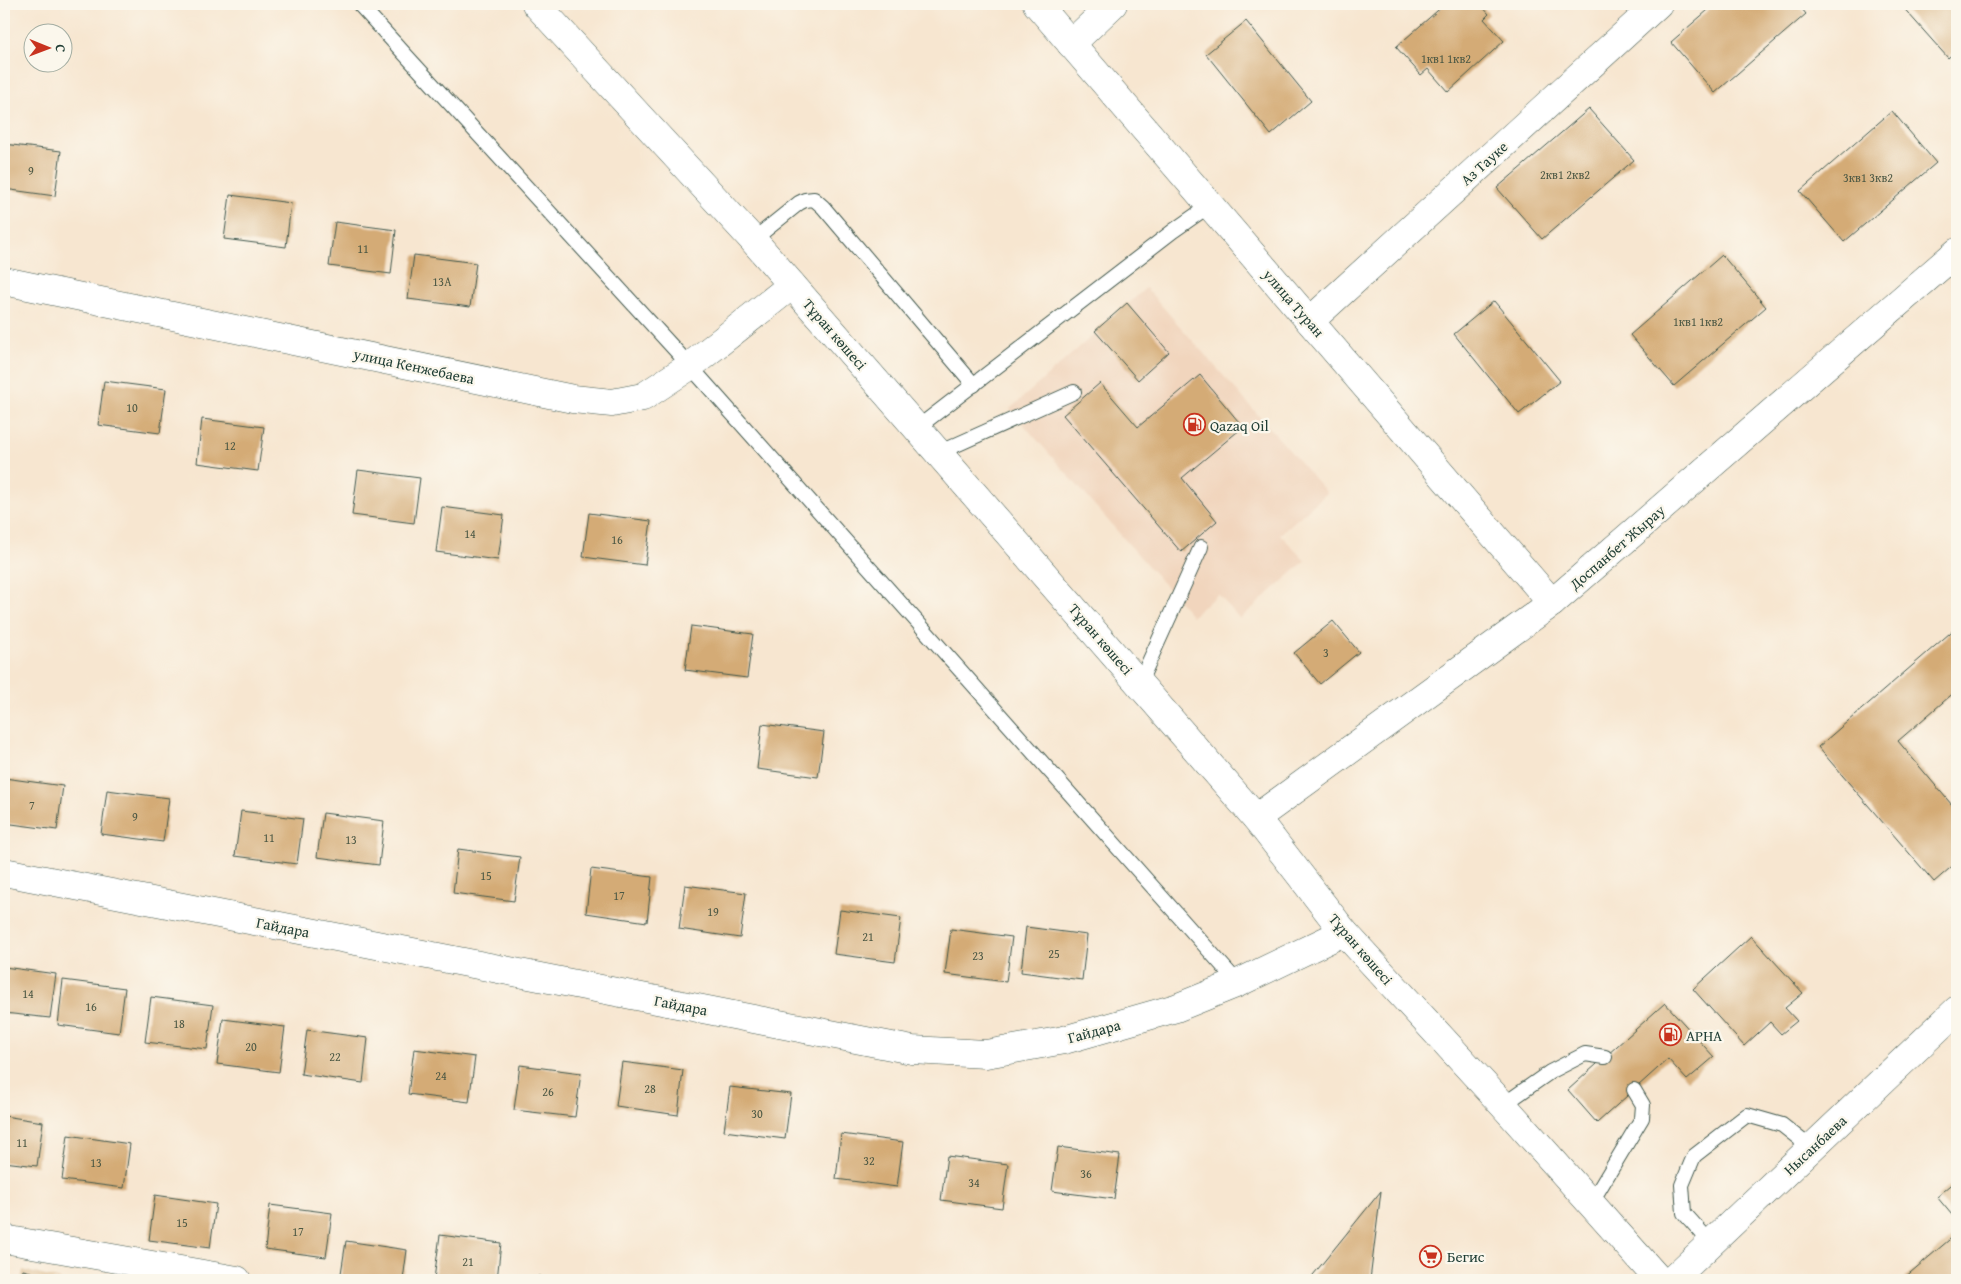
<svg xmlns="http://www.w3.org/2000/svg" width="1961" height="1284" viewBox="0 0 1961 1284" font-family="'Gentium Book Plus',serif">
	<rect width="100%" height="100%" fill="#fbf7ec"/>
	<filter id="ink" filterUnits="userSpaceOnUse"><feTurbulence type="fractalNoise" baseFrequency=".02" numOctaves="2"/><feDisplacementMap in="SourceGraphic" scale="10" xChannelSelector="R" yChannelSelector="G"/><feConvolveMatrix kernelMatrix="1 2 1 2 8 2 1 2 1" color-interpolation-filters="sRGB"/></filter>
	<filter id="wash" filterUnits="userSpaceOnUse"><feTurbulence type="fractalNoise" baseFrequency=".0096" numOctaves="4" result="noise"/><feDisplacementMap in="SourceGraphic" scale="20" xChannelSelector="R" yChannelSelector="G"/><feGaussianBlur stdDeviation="1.12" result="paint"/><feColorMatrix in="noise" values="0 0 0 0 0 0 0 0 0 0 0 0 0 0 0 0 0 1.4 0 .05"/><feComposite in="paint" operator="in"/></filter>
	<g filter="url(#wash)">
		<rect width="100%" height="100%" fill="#f7e6d0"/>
		<!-- built -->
		<polygon fill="#f1d5bd" points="1146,288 1327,493 1280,534 1305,561 1240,619 1218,594 1192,616 1010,409"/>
		<g id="blocks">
			<!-- building -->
			<g fill="#d4ab76">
				<polygon points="1445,4 1480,4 1489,14 1484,19 1504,41 1448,92 1428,69 1421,75 1396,47"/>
				<polygon points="1715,4 1798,4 1806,14 1715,93 1671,42"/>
				<polygon points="1900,4 1957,4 1957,50 1948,58"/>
				<polygon points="1246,21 1311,101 1271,135 1206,54"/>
				<polygon points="1589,109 1634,160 1542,239 1497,188"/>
				<polygon points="1892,111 1936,163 1844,242 1800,191"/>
				<polygon points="4,144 61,151 55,196 4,189"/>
				<polygon points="230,195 291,203 286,247 224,239"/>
				<polygon points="335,222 396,230 391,274 329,266"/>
				<polygon points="414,255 476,263 470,307 408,299"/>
				<polygon points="1722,255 1766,307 1674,386 1630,335"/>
				<polygon points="1494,301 1560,381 1519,414 1454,334"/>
				<polygon points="1127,303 1169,352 1138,380 1095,331"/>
				<polygon points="1200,375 1243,427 1182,478 1217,521 1181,552 1063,415 1100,383 1138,427"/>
				<polygon points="104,381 166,389 160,433 98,425"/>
				<polygon points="202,419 264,427 258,471 197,463"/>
				<polygon points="358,470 420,478 414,523 352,515"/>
				<polygon points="442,507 504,515 498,560 436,552"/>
				<polygon points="589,513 651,521 645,565 583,557"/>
				<polygon points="1333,621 1359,652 1320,684 1294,653"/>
				<polygon points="691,626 753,634 747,678 685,670"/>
				<polygon points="1957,627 1957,690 1898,741 1957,811 1957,862 1934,882 1818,747"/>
				<polygon points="762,724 824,732 818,777 757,769"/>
				<polygon points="4,778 63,786 57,830 4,823"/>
				<polygon points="107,790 169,798 163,842 101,834"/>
				<polygon points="241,811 303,819 297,864 235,856"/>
				<polygon points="323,813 384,821 379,865 317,857"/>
				<polygon points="458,849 520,857 514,901 453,893"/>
				<polygon points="591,869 652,877 647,922 586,913"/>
				<polygon points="685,885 746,893 740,938 679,929"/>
				<polygon points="840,910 901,918 895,962 834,954"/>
				<polygon points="1026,927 1087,935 1082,980 1021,972"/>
				<polygon points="951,929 1012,937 1006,982 945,974"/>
				<polygon points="1751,936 1803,993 1785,1008 1797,1021 1781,1034 1770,1022 1744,1046 1693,989"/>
				<polygon points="4,967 56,974 50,1018 4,1013"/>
				<polygon points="63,980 125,988 119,1033 58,1025"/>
				<polygon points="151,997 213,1005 207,1049 145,1042"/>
				<polygon points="1665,1003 1714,1057 1687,1080 1668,1059 1597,1123 1568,1090"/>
				<polygon points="223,1019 285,1027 279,1072 217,1064"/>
				<polygon points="307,1030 368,1038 363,1083 301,1074"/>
				<polygon points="414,1049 475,1057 469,1102 408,1094"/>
				<polygon points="622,1062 683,1070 678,1115 616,1106"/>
				<polygon points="520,1065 581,1073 575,1117 514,1110"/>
				<polygon points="730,1087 791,1094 785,1139 724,1131"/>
				<polygon points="4,1116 43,1122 37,1166 4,1162"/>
				<polygon points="841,1134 903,1142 897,1187 836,1179"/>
				<polygon points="68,1135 130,1144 124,1188 62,1180"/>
				<polygon points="1058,1147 1120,1155 1114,1199 1052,1191"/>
				<polygon points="947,1156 1008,1164 1002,1208 941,1200"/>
				<polygon points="1957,1180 1957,1221 1937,1197"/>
				<polygon points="1381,1191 1370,1280 1309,1280"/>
				<polygon points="155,1195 216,1204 210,1248 149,1240"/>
				<polygon points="270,1205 332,1213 326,1257 265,1249"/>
				<polygon points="440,1235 501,1243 497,1280 434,1279"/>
				<polygon points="1955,1235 1957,1237 1957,1280 1907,1280 1904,1278"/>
				<polygon points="346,1241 407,1250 403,1280 340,1280"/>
				<polygon points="23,1270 61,1280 21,1280"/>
				<polygon points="538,1276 561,1279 561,1280 537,1280"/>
			</g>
		</g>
	</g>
	<g filter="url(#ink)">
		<use href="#blocks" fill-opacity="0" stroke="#3f564b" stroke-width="1"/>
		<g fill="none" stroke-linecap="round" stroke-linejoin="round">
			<defs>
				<g id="lane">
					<polyline points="359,4 690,366 1238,983"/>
					<polyline points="753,240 799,203 805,200 814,199 823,207 974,385"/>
					<polyline points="917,428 1173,231 1210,205"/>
					<polyline points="938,453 1074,392"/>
					<polyline points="1139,684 1201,547"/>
					<polyline points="1503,1105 1550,1072 1585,1054 1605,1057"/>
					<polyline points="1591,1203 1642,1118 1643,1105 1634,1090"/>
					<polyline points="1711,1243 1684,1213 1682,1185 1694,1156 1747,1115 1782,1125 1811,1148"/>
				</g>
				<g id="street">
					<polyline points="1037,4 1552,603"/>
					<polyline points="1071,44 1113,4"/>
					<polyline points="4,281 573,399 612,403 643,397 690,366 792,285"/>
					<polyline points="1310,321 1658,4"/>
					<polyline points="1256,818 1552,603 1957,252"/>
					<polyline points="4,872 912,1050 986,1054 1064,1040 1176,1008 1238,983 1344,932"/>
					<polyline points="4,1239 237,1280"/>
				</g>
				<polyline id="secondary" points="1672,1280 1957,1010"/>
				<polyline id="primary" points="536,4 753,240 1256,818 1344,932 1503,1105 1659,1280"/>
			</defs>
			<!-- lane casing -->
			<use href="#lane" stroke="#3f564b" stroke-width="16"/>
			<!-- street casing -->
			<use href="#street" stroke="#3f564b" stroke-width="29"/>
			<!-- secondary casing -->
			<use href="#secondary" stroke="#3f564b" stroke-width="29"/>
			<!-- primary casing -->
			<use href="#primary" stroke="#3f564b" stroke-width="29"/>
			<!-- lane -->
			<use href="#lane" stroke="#fff" stroke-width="14"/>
			<!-- street -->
			<use href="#street" stroke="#fff" stroke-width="28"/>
			<!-- secondary -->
			<use href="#secondary" stroke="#fff" stroke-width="28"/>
			<!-- primary -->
			<use href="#primary" stroke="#fff" stroke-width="28"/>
		</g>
	</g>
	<!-- icons -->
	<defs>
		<symbol id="fuel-ring" viewBox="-11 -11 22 22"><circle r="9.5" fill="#fbf7ec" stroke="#c8321e" stroke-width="1.5"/><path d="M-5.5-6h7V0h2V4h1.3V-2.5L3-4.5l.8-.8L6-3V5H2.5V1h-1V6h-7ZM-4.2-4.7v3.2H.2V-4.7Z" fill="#c8321e"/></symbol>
		<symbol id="supermarket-ring" viewBox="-11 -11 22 22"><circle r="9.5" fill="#fbf7ec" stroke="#c8321e" stroke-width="1.5"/><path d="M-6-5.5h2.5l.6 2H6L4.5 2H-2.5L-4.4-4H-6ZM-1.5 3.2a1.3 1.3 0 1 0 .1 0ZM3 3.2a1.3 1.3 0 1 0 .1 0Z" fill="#c8321e"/></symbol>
	</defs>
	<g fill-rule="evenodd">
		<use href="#fuel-ring" x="1182" y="412" width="25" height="25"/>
		<use href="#fuel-ring" x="1658" y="1022" width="25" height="25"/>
		<use href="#supermarket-ring" x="1418" y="1244" width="25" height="25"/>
	</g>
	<g text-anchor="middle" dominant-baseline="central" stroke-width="4.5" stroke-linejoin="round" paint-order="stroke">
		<!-- number labels -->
		<g font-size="12" fill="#4c5844">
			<text x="1446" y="58">1кв1 1кв2</text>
			<text x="31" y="170">9</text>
			<text x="1565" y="174">2кв1 2кв2</text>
			<text x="1868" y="177">3кв1 3кв2</text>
			<text x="363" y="248">11</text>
			<text x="442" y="281">13А</text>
			<text x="1698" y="321">1кв1 1кв2</text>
			<text x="132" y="407">10</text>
			<text x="230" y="445">12</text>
			<text x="470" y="533">14</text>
			<text x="617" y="539">16</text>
			<text x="1326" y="652">3</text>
			<text x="32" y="805">7</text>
			<text x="135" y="816">9</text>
			<text x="269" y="837">11</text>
			<text x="351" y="839">13</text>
			<text x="486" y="875">15</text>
			<text x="619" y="895">17</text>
			<text x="713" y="911">19</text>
			<text x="868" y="936">21</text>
			<text x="1054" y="953">25</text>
			<text x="978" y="955">23</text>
			<text x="28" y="993">14</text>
			<text x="91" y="1006">16</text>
			<text x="179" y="1023">18</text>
			<text x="251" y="1046">20</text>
			<text x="335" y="1056">22</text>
			<text x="441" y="1075">24</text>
			<text x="650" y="1088">28</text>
			<text x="548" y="1091">26</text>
			<text x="757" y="1113">30</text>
			<text x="22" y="1142">11</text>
			<text x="869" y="1160">32</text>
			<text x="96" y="1162">13</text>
			<text x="1086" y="1173">36</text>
			<text x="974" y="1182">34</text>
			<text x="182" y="1222">15</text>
			<text x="298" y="1231">17</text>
			<text x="468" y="1261">21</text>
		</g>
		<!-- street labels -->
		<g font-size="15" fill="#1f3d34" stroke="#fbf7ec">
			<text transform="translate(1484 163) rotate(-42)">Аз Тауке</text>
			<text transform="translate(1294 303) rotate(49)">улица Туран</text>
			<text transform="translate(835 334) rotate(49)">Тұран көшесі</text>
			<text transform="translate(414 366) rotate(12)">улица Кенжебаева</text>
			<text transform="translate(1617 547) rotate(-41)">Доспанбет Жырау</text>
			<text transform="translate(1101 639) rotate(49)">Тұран көшесі</text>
			<text transform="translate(283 927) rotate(11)">Гайдара</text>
			<text transform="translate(1361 949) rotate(49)">Тұран көшесі</text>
			<text transform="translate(681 1005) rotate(11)">Гайдара</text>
			<text transform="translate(1094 1031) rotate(-15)">Гайдара</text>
			<text transform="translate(1815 1145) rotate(-43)">Нысанбаева</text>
		</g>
		<!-- poi labels -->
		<g font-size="15" fill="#1f3d34" stroke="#fbf7ec" text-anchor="start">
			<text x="1210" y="425">Qazaq Oil</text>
			<text x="1686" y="1035">АРНА</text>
			<text x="1447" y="1256">Бегис</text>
		</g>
	</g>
	<!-- margin -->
	<rect width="1961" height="1284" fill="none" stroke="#fbf7ec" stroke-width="20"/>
	<!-- north arrow -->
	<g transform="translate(48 48) rotate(91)"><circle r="24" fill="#fbf7ec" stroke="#a3ada2"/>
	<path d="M0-4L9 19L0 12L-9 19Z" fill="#c8321e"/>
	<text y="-8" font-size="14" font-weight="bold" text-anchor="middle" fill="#1f3d34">С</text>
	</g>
</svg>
